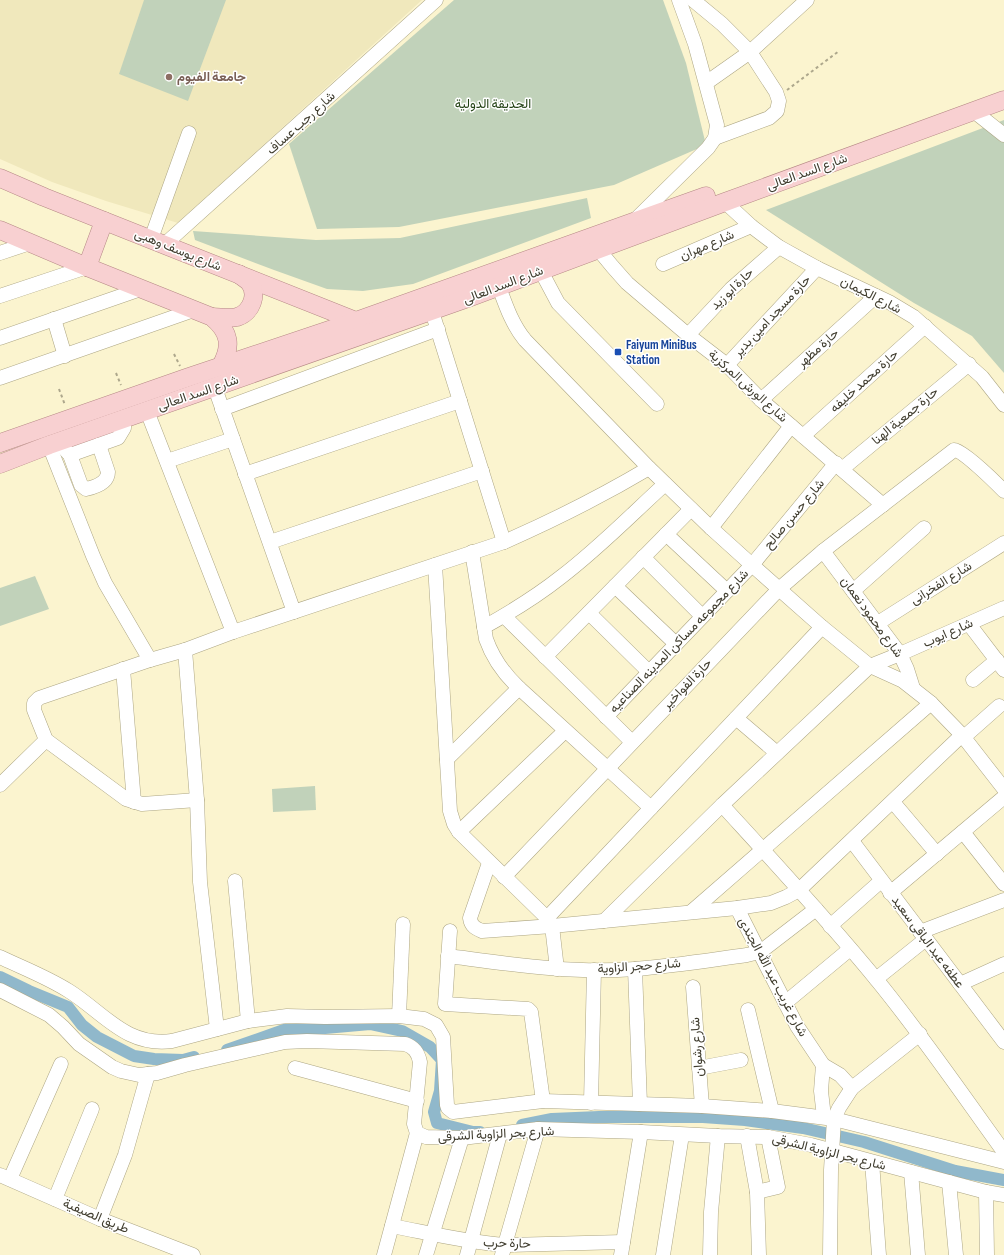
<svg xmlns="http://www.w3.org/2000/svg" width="1004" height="1255" viewBox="0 0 1004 1255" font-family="'Sofia Sans Condensed',Vazirmatn,sans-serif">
	<rect width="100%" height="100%" fill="#fbf4cf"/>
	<!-- built -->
	<polygon fill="#f0e8bc" points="0,0 422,0 178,223 106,201 52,182 0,159"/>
	<!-- green -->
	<g fill="#c1d2ba">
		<polygon points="144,0 226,0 188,101 119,74"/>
		<polygon points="454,0 663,0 686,63 706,145 614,185 399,227 317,229 289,144"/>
		<polygon points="1004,120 1004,373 972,336 914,303 766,210"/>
		<polygon points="587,198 591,218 413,284 363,291 327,289 274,270 195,240 193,231 316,240 400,238"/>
		<polygon points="35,576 49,609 0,626 0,588"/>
		<polygon points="315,786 316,810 273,812 272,789"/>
	</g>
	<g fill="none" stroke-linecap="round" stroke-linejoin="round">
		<!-- canal -->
		<g stroke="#90b8cb" stroke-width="12">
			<polyline points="0,977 29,991 68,1007 82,1025 97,1037 134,1056 154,1059 183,1060 194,1057"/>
			<polyline points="227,1050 284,1030 325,1028 370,1024 402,1031 430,1047 442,1060 440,1091 434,1112 437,1123 473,1132 480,1132"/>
			<polyline points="522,1125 552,1119 599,1117 703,1117 745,1120 803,1128 864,1142 955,1171 1004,1180"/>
		</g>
		<defs>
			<g id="minor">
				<polyline points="693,0 722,24 750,52 776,92 779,101 777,111 769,118 715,138"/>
				<polyline points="706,83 750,52 807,0"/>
				<polyline points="975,112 1004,135"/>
				<polyline points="725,202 751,226 779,247 817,268 889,302 914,317 982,377 1004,405"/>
				<polyline points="635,220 708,148 715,138 717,125 695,44 679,0"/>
				<polyline points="151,239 189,133"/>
				<polyline points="164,245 436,0"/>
				<polyline points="598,249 612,266 627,283 688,335 727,365 761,400 883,505"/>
				<polyline points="0,253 30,243"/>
				<polyline points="663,264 751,226"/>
				<polyline points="541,271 558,303 657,404"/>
				<path d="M499 287C506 306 512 324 525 340L649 468 711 528 752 565 822 627 870 666 903 681 931 703 962 735 1004 789"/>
				<polyline points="0,296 87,267"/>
				<polyline points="429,302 504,542"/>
				<polyline points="54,319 65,356"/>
				<polyline points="688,335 731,289 779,247"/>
				<polyline points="0,338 141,289"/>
				<polyline points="727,365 817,268"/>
				<polyline points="0,378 194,310"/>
				<polyline points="215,388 294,612"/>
				<polyline points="761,400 876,296"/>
				<polyline points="222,409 438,329"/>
				<polyline points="147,411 233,632"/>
				<polyline points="803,436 925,326"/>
				<path d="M58 442 70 455 81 485 86 489C95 487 108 483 108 472L99 445"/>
				<polyline points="49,445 93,556 105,583 150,660"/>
				<polyline points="70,455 118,438 124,428 124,419"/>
				<polyline points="167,461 233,439"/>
				<polyline points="842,469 969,364"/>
				<polyline points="245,474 460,401"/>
				<polyline points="711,528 791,426"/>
				<polyline points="666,534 727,591"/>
				<polyline points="270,542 482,471"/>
				<polyline points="823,551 900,654 907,669 913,688"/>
				<path d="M472 552 486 639C493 659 503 673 519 688L651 808"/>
				<polyline points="643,557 702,616"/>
				<polyline points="435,565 450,811 454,824 459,832 547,918 552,926 557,969"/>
				<polyline points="615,586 676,644"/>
				<polyline points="853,591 924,528"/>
				<polyline points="589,613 649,672"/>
				<polyline points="504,616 632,742"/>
				<polyline points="878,623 1004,543"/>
				<polyline points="969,624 1004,670"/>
				<path d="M484 627C511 612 537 596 561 577 598 549 631 515 665 484"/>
				<polyline points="185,650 197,800 200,882 217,1029"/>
				<polyline points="545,657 691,509"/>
				<polyline points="123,669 134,802"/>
				<polyline points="973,680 997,660"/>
				<polyline points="606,717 752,565 836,463"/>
				<polyline points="736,718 777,753"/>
				<polyline points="964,737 999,706"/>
				<polyline points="447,759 519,688"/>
				<polyline points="0,785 46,740"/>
				<path d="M197 800 142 804 126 799 46 740 34 710V703L39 698 150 660 185 650 233 632 504 542C554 520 602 496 649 468"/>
				<polyline points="893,802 937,854"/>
				<path d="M722 805C774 862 827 919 876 979 922 1035 962 1094 1004 1152"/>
				<polyline points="459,832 565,731"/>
				<polyline points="963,832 1004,884"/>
				<polyline points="852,841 1004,1042"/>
				<path d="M489 863 470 918C471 926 475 928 482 931L552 926 737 908 771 903 786 897 799 890 962 735"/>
				<path d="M504 877 779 589 823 551 954 450C963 450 996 483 1004 491"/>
				<polyline points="235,881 248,1021"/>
				<polyline points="890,893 1004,797"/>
				<polyline points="737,908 797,1026 823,1065 840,1075 852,1088"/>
				<polyline points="691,912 931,703"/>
				<polyline points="547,918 822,627"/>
				<polyline points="604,921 722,805 870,666 900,654 1004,608"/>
				<polyline points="830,926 881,881"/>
				<polyline points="450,931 445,1004 528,1009 531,1012 543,1101"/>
				<polyline points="920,932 1004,900"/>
				<path d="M448 956C510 964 573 974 635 969 673 966 710 960 747 955L759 952 764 949 816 909"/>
				<path d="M0 957C23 968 47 977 69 991 104 1013 126 1047 172 1041L248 1021 287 1016 325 1017 399 1016 424 1019 436 1025 443 1037 447 1105 448 1108 453 1112 543 1101 702 1106 772 1111 834 1119 1004 1162"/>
				<polyline points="635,969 640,1104"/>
				<polyline points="876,979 926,939"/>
				<polyline points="960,984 1004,964"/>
				<polyline points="693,987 702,1106"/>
				<path d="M0 990 49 1015 63 1027 79 1044 112 1067 121 1071 139 1075 157 1073 185 1065 285 1042 307 1041 405 1044C414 1047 418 1052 420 1062L414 1124 417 1133 426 1137 462 1138 538 1129 641 1132 718 1136 768 1137 811 1145 986 1192 1004 1195"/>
				<polyline points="785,1003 850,949"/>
				<polyline points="748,1010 772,1111"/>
				<polyline points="399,1016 403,924"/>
				<polyline points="823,1065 821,1091 824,1117"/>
				<polyline points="295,1068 417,1101"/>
				<polyline points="699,1068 741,1060"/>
				<polyline points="591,1103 594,970"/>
				<polyline points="747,1136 757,1192 759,1255"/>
				<polyline points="872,1162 879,1255"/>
				<polyline points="911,1172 918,1255"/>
				<polyline points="0,1175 100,1219 193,1255"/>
				<polyline points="10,1179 61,1064"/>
				<polyline points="949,1182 956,1255"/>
				<polyline points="757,1192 778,1187 768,1137"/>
				<polyline points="986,1192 987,1255"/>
				<polyline points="55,1199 92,1109"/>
				<polyline points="100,1219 125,1155 148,1074"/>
				<path d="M392 1226C429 1233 466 1242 504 1245L623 1242"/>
				<polyline points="384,1255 417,1133"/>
				<polyline points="426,1255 462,1138"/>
				<polyline points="467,1255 500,1134"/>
				<polyline points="502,1255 538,1129"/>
				<polyline points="621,1255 641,1132"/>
				<polyline points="663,1255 682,1135"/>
				<polyline points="710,1255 711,1212 718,1136"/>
				<polyline points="830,1255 831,1170 834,1119 839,1108 852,1088 920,1034"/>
			</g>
			<g id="major">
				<polyline points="0,178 44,197 356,321"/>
				<path d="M0 230 87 267 212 317C230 332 232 346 221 366"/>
				<polyline points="87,267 104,221"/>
				<path d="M212 317C220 317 229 319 237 317 251 313 259 294 249 282 246 279 242 277 239 274"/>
				<polyline points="0,443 186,378 356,321 706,196"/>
				<polyline points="0,464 49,445 468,298 725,202 1004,100"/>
			</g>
		</defs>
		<!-- minor casing -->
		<use href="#minor" stroke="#ada684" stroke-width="15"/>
		<!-- major casing -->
		<use href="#major" stroke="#b58885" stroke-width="19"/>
		<!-- path -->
		<g stroke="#ada78c" stroke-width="2" stroke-dasharray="3 3" stroke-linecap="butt">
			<polyline points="787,90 839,51"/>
			<polyline points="174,354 180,366"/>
			<polyline points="116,373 121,385"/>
			<polyline points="59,389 65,405"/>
		</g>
		<!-- minor -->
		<use href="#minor" stroke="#fff" stroke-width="14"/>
		<!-- major -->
		<use href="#major" stroke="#f8d0d1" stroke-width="18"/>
	</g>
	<!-- markers -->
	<circle fill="#8d6e63" stroke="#fff" stroke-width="1.5" cx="169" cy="77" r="4"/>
	<rect fill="#1a4fb4" stroke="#fff" stroke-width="1.5" x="614" y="348" width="8" height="8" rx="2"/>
	<g text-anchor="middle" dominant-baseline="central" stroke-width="3" stroke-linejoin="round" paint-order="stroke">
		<!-- education labels -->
		<g font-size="13" font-weight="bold" fill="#785e54" stroke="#fff" text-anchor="start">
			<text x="177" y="77">جامعة الفيوم</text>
		</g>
		<!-- park labels -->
		<g font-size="13" fill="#244316" stroke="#fff">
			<text x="493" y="104">الحديقة الدولية</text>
		</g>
		<!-- street labels -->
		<g font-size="13" fill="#403d2f" stroke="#fff">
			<text transform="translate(301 123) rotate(-42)">شارع رجب عساف</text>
			<text transform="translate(807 172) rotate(-20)">شارع السد العالى</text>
			<text transform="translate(707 245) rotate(-23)">شارع مهران</text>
			<text transform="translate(178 250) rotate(22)">شارع يوسف وهبى</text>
			<text transform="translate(503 285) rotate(-21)">شارع السد العالى</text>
			<text transform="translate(732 289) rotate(-44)">حارة ابو زيد</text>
			<text transform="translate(871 295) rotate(27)">شارع الكيمان</text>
			<text transform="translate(772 316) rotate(-47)">حارة مسجد امين بدير</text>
			<text transform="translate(818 348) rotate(-42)">حارة مظهر</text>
			<text transform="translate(864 381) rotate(-42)">حارة محمد خليفه</text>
			<text transform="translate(748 386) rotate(42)">شارع الورش المركزية</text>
			<text transform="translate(198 393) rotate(-19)">شارع السد العالى</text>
			<text transform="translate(905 416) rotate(-40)">حارة جمعية الهنا</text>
			<text transform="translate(794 514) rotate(-50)">شارع حسن صالح</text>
			<text transform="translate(941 583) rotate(-32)">شارع الفخرانى</text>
			<text transform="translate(872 617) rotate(54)">شارع محمود نعمان</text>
			<text transform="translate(948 633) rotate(-24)">شارع ايوب</text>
			<text transform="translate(679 641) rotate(-46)">شارع مجموعه مساكن المدينه الصناعيه</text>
			<text transform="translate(687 684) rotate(-46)">حارة الفواخير</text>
			<text transform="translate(928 942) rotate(53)">عطفه عبد الباقى سعيد</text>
			<text transform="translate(639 966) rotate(-4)">شارع حجر الزاوية</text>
			<text transform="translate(773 977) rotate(62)">شارع غريب عبد الله الجندى</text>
			<text transform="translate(697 1047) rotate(-94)">شارع رشوان</text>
			<text transform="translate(496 1134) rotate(-3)">شارع بحر الزاوية الشرقى</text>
			<text transform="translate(829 1152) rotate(14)">شارع بحر الزاوية الشرقى</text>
			<text transform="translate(96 1216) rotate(23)">طريق الصيفية</text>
			<text transform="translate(507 1243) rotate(2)">حارة حرب</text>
		</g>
		<!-- transit labels -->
		<g font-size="13" font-weight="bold" fill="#164399" stroke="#fff" text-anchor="start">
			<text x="626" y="345">Faiyum MiniBus<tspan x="626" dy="15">Station</tspan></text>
		</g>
	</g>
</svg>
